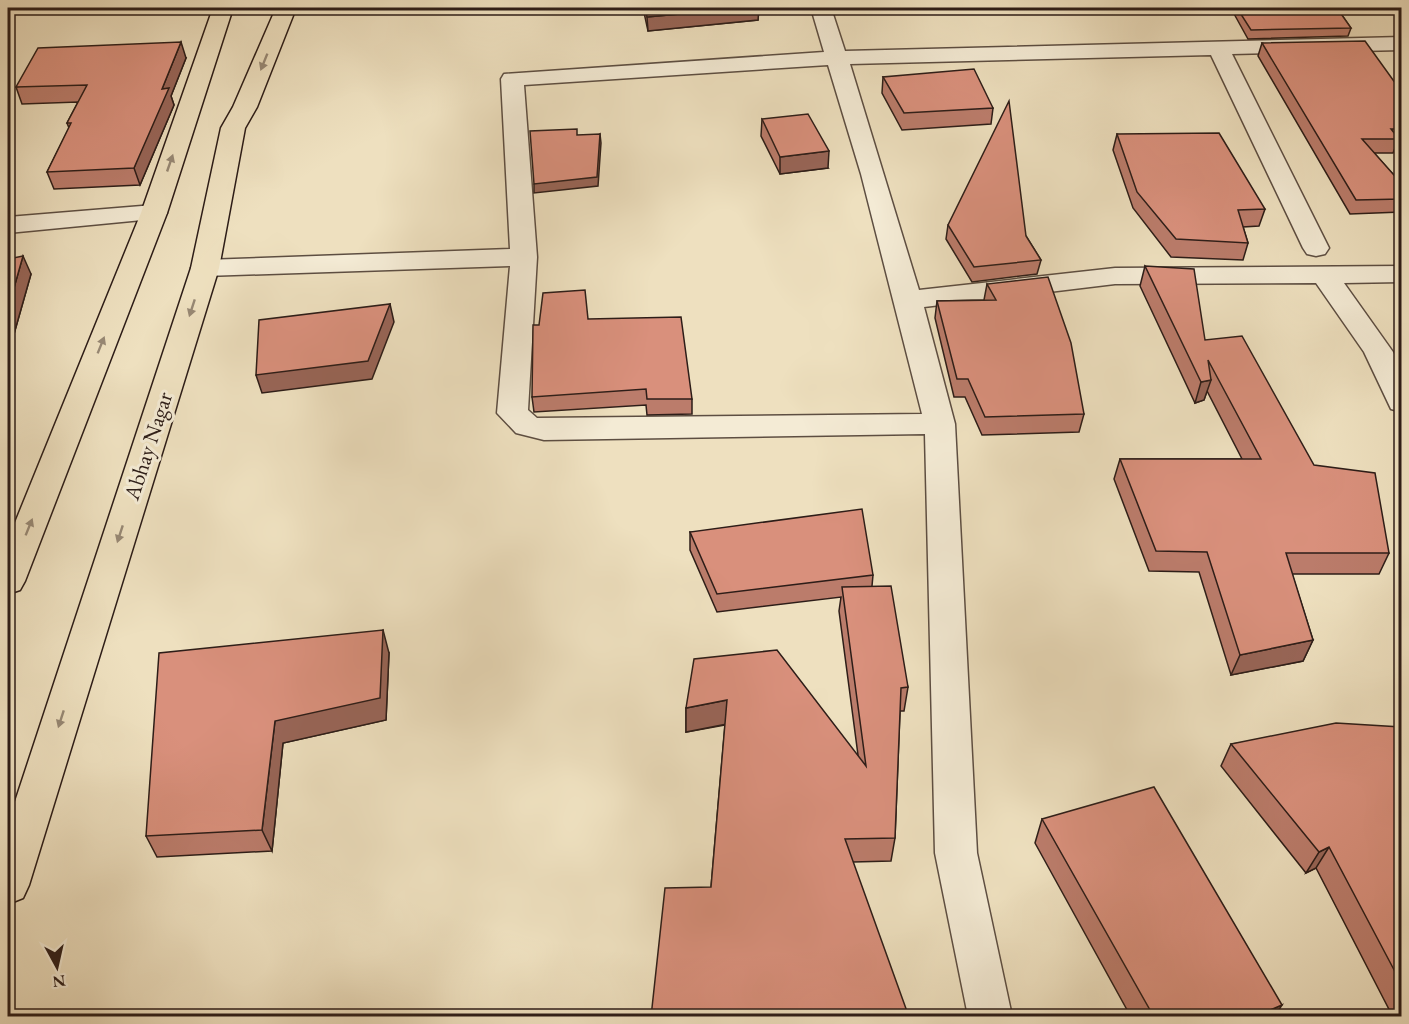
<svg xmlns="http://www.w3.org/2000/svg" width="1409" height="1024" viewBox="0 0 1409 1024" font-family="'EB Garamond',serif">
	<rect width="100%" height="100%" fill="#eee0bf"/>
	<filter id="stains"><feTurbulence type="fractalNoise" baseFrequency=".00333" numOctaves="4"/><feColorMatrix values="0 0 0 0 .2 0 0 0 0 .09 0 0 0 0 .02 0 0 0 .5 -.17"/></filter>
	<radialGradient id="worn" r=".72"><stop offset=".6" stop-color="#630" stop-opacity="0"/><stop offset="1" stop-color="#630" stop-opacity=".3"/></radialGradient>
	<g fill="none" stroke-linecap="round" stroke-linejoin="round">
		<defs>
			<g id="minor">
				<path d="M811 8H831L845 51 1402 37V50L1232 54 1329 248 1325 254 1316 256 1307 254 1303 248 1211 55 850 64 919 290 1115 268 1402 266V282L1344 283 1393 352 1402 370V412L1391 409 1364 352 1316 283 1115 284 924 307 955 424 977 853 1012 1016H968L935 853 925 434 544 440 516 433 497 413 510 266 205 276 195 274 191 268 195 262 205 260 510 249 501 79 504 74 824 52ZM828 65 861 174 922 414 537 418 528 410 537 257 524 85Z"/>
				<polygon points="154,205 163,208 167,213 163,218 8,233 8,217"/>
			</g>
			<g id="major">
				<polygon points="213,8 233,8 167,213 25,581 20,590 8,594 8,540 141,213"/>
				<polygon points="276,8 296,8 257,107 245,128 219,268 29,885 23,898 8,904 8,823 191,268 221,128 233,107"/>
			</g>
		</defs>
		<!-- minor casing -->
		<use href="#minor" stroke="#5d4e42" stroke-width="3"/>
		<!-- major casing -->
		<use href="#major" stroke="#2d1d18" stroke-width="3"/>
		<!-- minor -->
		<use href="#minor" fill="#f4ebd5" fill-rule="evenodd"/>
		<!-- major -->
		<use href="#major" fill="#eee0bf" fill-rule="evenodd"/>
	</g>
	<!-- wall -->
	<g fill="#bb7c6b" stroke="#2d1d18" stroke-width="1.5">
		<polygon points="643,8 759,8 758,20 648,31"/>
		<polygon points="1234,8 1337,8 1351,28 1348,36 1248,39 1233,12"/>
		<polygon points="1262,43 1401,91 1401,143 1397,143 1393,153 1374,153 1401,183 1401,212 1350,214 1258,56"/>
		<polygon points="186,58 171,96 174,105 140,185 54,189 47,172 69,128 67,123 78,102 22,104 16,87"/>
		<polygon points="883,77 993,108 991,124 902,130 882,93"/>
		<polygon points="762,119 828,168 780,174 761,136"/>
		<polygon points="1117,134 1265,209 1259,226 1243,227 1248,243 1243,260 1171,257 1133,208 1113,150"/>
		<polygon points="948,225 1026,236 1041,260 1037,274 972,282 946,239"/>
		<polygon points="8,259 31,274 14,334 8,334"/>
		<polygon points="1145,266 1205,340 1389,553 1379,574 1292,574 1313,640 1303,661 1231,675 1199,572 1149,571 1114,479 1120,459 1242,459 1207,391 1204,400 1195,403 1140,286"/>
		<polygon points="987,284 1084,414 1079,432 982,435 965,397 954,397 935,318 937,301 984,300"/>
		<polygon points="588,319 692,399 692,414 647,415 646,405 534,412 532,397"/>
		<polygon points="690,532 873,575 872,586 908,687 904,711 900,711 895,838 891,861 853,862 711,887 725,725 686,732 686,708 858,755 839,611 841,597 717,612 690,550"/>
		<polygon points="389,653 386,720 283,743 272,851 157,857 146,836"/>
		<polygon points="1401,727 1401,1017 1393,1017 1316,868 1306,873 1221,766 1231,744"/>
		<polygon points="1042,819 1274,1017 1131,1017 1035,843"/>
	</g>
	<!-- shaded-wall -->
	<g fill="#986557" stroke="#2d1d18" stroke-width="1.5">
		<polygon points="747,8 759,8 758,20 648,31 647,17"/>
		<polygon points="181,42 186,58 171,96 174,105 140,185 134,168 162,89"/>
		<polygon points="600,134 601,143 598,186 534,193 534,184"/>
		<polygon points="829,151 828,168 780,174 780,157"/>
		<polygon points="23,256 31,274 14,334 8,320 8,309"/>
		<polygon points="390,304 394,322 372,379 262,393 256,375"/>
		<polygon points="1211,380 1204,400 1195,403 1201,382"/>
		<polygon points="383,630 389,653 386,720 283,743 272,851 262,830 275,721"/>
		<polygon points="1313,640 1303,661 1231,675 1240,655"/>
		<polygon points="727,700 727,724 686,732 686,708"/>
		<polygon points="1329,847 1316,868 1306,873 1319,852"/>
		<polygon points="1282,1005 1274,1017 1254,1017"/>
	</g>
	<!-- building -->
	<g fill="#d9907c" stroke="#2d1d18" stroke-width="1.5">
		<polygon points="645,8 747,8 647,17"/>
		<polygon points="1237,8 1337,8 1351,28 1251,30"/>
		<polygon points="1365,41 1401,91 1401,129 1391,129 1399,139 1362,139 1401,183 1401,199 1356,200 1262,43"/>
		<polygon points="181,42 162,89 169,88 134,168 47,172 71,123 67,123 87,85 16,87 38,48"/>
		<polygon points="974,69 993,108 904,113 883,77"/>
		<polygon points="1009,101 1026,236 1041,260 974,267 948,225"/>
		<polygon points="808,114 829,151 780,157 762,119"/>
		<polygon points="577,129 577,135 600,134 597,177 534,184 530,131"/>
		<polygon points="1219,133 1265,209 1238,210 1248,243 1176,239 1137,192 1117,134"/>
		<polygon points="23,256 8,309 8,259"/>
		<polygon points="1145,266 1194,269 1205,340 1242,336 1314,465 1375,473 1389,553 1286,553 1313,640 1240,655 1207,552 1156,551 1120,459 1261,459 1208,360 1211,380 1201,382"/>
		<polygon points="1048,277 1071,343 1084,414 985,417 968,379 957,379 937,301 996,300 987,284"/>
		<polygon points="585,290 588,319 681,317 692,399 647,399 646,389 532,397 533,325 539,325 543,293"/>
		<polygon points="390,304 368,361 256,375 259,320"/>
		<polygon points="862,509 873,575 717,594 690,532"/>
		<polygon points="891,586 908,687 901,688 895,838 845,839 909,1017 651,1017 665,888 711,887 727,700 686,708 694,659 777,650 866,766 842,587"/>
		<polygon points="383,630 380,698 275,721 262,830 146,836 159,653"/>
		<polygon points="1336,723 1401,727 1401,983 1329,847 1319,852 1231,744"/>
		<polygon points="1154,787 1282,1005 1254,1017 1154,1017 1042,819"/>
	</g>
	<!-- one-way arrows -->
	<defs><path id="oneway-solid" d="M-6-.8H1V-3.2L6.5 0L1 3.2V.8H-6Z" transform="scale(1.5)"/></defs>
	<g fill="#978874">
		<use href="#oneway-solid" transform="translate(264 62) rotate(112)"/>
		<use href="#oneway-solid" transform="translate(170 163) rotate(-71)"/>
		<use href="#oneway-solid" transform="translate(192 308) rotate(108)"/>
		<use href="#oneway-solid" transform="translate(101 345) rotate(-68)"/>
		<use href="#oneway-solid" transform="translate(29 527) rotate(-68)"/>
		<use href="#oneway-solid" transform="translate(120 534) rotate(108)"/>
		<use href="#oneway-solid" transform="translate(61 719) rotate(108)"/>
	</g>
	<g text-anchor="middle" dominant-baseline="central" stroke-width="6" stroke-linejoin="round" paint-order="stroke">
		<!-- street labels -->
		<g font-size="22" fill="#2d1d18" stroke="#f4ebd5">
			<text transform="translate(148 446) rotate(-72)">Abhay Nagar</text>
		</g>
	</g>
	<!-- margin -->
	<rect width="1409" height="1024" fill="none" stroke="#eee0bf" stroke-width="30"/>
	<rect x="9" y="9" width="1391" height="1006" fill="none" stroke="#2d1d18" stroke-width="3"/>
	<rect x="15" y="15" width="1379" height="994" fill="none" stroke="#2d1d18" stroke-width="1.5"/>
	<!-- north arrow -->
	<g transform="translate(57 967) rotate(172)" stroke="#f4ebd5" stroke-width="4.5" paint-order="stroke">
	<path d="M0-4.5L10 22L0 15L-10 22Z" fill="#2d1d18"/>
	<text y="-9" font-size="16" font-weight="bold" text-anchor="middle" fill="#2d1d18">N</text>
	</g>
	<rect width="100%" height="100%" filter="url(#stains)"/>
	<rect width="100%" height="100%" fill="url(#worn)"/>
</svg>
